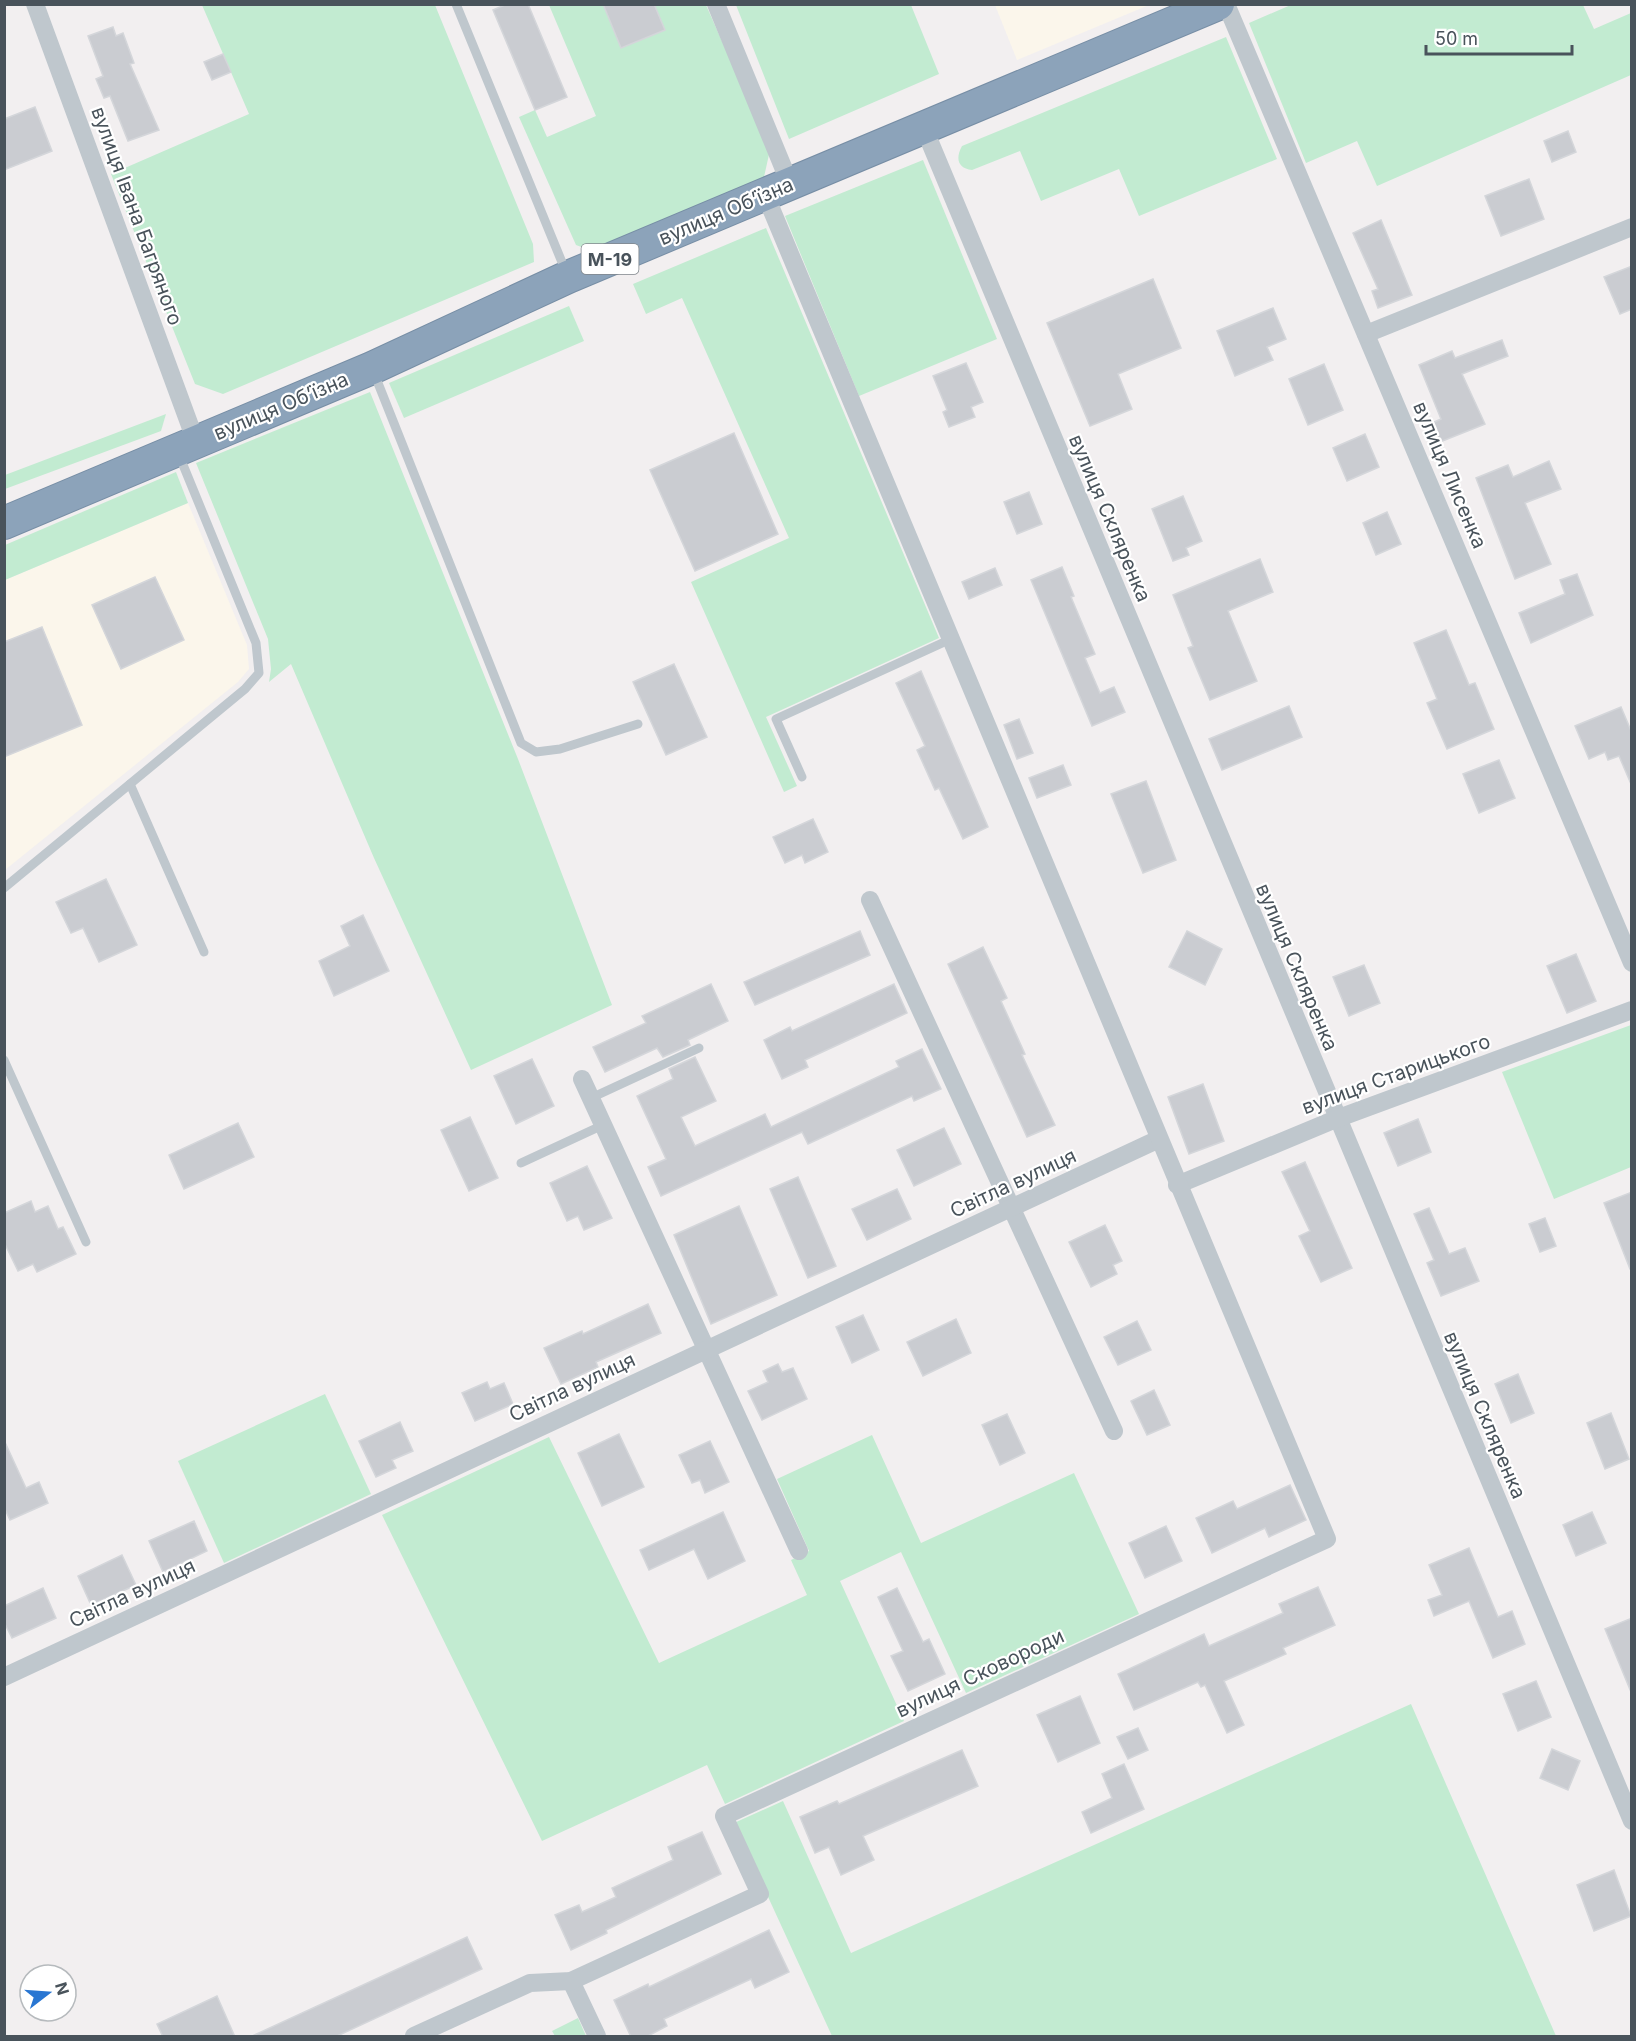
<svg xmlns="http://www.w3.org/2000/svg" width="1636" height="2041" viewBox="0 0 1636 2041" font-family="Inter,sans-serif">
	<rect width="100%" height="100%" fill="#f2eff0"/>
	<!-- commercial -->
	<g fill="#fbf6eb">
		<polygon points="995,5 1149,5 1017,60"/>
		<polygon points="188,503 247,645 249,669 238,682 5,870 5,580"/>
	</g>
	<!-- green -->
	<g fill="#c2ebd1">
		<polygon points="1293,4 1583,5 1594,29 1631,13 1631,75 1377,186 1357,141 1306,163 1249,23"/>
		<polygon points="202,5 435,5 533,244 534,262 223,394 195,384 111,174 249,114"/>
		<polygon points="549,5 706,5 770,150 764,177 595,252 576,245 519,117 535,110 547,137 596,116"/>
		<polygon points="736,5 911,5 939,74 789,139"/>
		<path d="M1226 37 1277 159 1139 216 1119 169 1041 201 1020 151 972 170C958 168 955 159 962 146Z"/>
		<polygon points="923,160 997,339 859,396 785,216"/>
		<polygon points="766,228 939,638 766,717 797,786 784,792 691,582 789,538 682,298 646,314 633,284"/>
		<polygon points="569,306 584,341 404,418 389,383"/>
		<polygon points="370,392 518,759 612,1005 471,1070 374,858 291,664 269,682 271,669 268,639 196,463"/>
		<polygon points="166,414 161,431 5,489 5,475"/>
		<polygon points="176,472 188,503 5,580 5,545"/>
		<polygon points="1631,1025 1631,1167 1554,1199 1502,1072"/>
		<polygon points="325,1394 371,1494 224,1563 178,1461"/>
		<polygon points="872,1435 921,1543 1074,1473 1139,1614 966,1693 901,1552 840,1581 904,1721 725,1804 707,1765 542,1841 382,1515 549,1437 659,1663 807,1595 791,1560 809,1551 777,1479"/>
		<polygon points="1411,1704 1556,2036 832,2036 734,1823 783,1801 851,1953"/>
		<polygon points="578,2018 586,2036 555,2036 552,2031"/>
	</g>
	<!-- building -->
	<g fill="#caccd1" stroke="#d4d6da" stroke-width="1.5">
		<polygon points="507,4 528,4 567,97 535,110 493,10"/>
		<polygon points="603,4 654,4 665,30 621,48"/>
		<polygon points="113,27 116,36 123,33 134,63 130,64 159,130 128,141 110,96 104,98 96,79 103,76 88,36"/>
		<polygon points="223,54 231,72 212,80 204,62"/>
		<polygon points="35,107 52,151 4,170 4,119"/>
		<polygon points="1568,131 1576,152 1552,162 1544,141"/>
		<polygon points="1529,179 1544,219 1501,236 1485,196"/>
		<polygon points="1381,220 1412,295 1378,308 1372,291 1378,289 1353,233"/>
		<polygon points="1632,266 1632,309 1620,314 1604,277"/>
		<polygon points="1153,279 1181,348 1118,374 1132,409 1090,426 1047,323"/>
		<polygon points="1273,308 1286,339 1267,347 1273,360 1235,376 1217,331"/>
		<polygon points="1502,340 1508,356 1462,374 1485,424 1440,442 1432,423 1441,419 1419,365 1452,351 1455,358"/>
		<polygon points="966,363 983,402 971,407 975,417 949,427 943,412 947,410 933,376"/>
		<polygon points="1324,364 1343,410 1308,425 1289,379"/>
		<polygon points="734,433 778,534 695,571 650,470"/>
		<polygon points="1365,434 1379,467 1347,481 1333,448"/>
		<polygon points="1549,461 1561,489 1525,503 1551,564 1515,579 1476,478 1508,465 1513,477"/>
		<polygon points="1029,492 1042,524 1017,534 1004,502"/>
		<polygon points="1183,496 1202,541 1186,548 1189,555 1173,561 1152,509"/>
		<polygon points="1387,512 1401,544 1376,555 1363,523"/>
		<polygon points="1260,559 1273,592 1228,611 1257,681 1210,700 1188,648 1193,646 1173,595"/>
		<polygon points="1062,567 1074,596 1071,597 1095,654 1085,658 1100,693 1114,687 1125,712 1092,726 1031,580"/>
		<polygon points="995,568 1002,585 969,599 962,582"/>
		<polygon points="1577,574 1593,615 1531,643 1519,613 1565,594 1560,580"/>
		<polygon points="155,577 184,640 121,669 92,605"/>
		<polygon points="42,627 82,725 4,757 4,642"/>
		<polygon points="1446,630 1469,685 1475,683 1494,729 1447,749 1427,703 1437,699 1414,643"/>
		<polygon points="674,664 707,737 666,755 633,682"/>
		<polygon points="921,671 988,827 963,839 939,788 935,790 917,750 925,746 896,683"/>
		<polygon points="1289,706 1302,737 1222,770 1209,739"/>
		<polygon points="1621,707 1632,733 1631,784 1619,756 1608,760 1605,752 1589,759 1575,726"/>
		<polygon points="1019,719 1033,753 1017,759 1004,725"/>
		<polygon points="1499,760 1515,798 1479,813 1463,774"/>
		<polygon points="1063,765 1071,785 1037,798 1029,778"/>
		<polygon points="1146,781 1176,860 1143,873 1111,794"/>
		<polygon points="813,819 828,852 805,863 802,855 785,863 773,837"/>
		<polygon points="106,879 137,945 99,962 83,928 71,933 56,902"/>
		<polygon points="363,915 389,971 334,996 319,961 350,946 341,926"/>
		<polygon points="860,931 870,955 755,1005 744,982"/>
		<polygon points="1187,931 1222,949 1205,985 1169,967"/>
		<polygon points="983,947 1007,998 1001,1001 1025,1054 1022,1055 1055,1125 1027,1137 948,964"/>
		<polygon points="1576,954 1596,1001 1567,1013 1547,966"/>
		<polygon points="1364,965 1380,1003 1349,1016 1333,977"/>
		<polygon points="711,984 728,1021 688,1040 690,1045 663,1057 657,1048 605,1072 593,1047 646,1023 642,1016"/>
		<polygon points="894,984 907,1013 805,1060 808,1067 782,1079 764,1040 790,1027 792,1031"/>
		<polygon points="922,1049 941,1089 914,1101 912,1096 808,1144 802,1132 661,1196 648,1167 666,1159 637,1096 673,1079 669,1069 695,1057 716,1101 681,1117 695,1146 765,1114 771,1127 899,1067 896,1061"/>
		<polygon points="532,1059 554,1106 516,1124 494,1076"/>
		<polygon points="1203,1084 1224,1141 1189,1154 1168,1097"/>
		<polygon points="470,1117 498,1178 469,1191 441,1130"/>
		<polygon points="1418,1119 1431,1152 1398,1166 1384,1133"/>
		<polygon points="238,1123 254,1157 184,1189 169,1155"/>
		<polygon points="944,1128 961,1164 914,1186 897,1150"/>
		<polygon points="1305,1162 1352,1268 1321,1282 1299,1236 1310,1231 1282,1172"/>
		<polygon points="587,1166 612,1218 584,1230 578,1216 567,1221 550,1183"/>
		<polygon points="798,1177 836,1266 808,1278 770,1189"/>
		<polygon points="897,1189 911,1219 867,1240 852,1209"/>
		<polygon points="1632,1192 1632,1269 1630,1269 1604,1203"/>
		<polygon points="31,1201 35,1212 48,1206 58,1229 63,1227 76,1254 37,1272 33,1264 18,1271 4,1242 4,1213"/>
		<polygon points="739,1206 777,1295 711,1324 674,1235"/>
		<polygon points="1429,1208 1449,1254 1465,1248 1479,1281 1441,1296 1427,1263 1434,1260 1414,1214"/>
		<polygon points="1545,1218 1556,1246 1540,1252 1529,1224"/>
		<polygon points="1105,1225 1122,1261 1113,1265 1117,1274 1091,1287 1069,1242"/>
		<polygon points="648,1304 661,1333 596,1362 598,1367 561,1384 544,1348 582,1331 583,1334"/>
		<polygon points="863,1315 879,1350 852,1363 836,1327"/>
		<polygon points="956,1319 971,1353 923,1376 907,1342"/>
		<polygon points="1137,1321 1151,1350 1118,1365 1104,1337"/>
		<polygon points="778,1364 782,1372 793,1368 807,1399 762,1420 748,1391 768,1382 763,1371"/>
		<polygon points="1518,1374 1534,1413 1511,1423 1495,1384"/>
		<polygon points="487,1382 490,1389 504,1383 513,1404 475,1421 462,1393"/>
		<polygon points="1154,1390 1170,1425 1147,1435 1131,1401"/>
		<polygon points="1611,1413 1629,1459 1605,1469 1587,1423"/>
		<polygon points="1007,1414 1025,1453 1000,1465 982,1425"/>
		<polygon points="400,1422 413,1451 392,1460 396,1468 376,1477 359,1441"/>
		<polygon points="619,1434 644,1487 602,1506 578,1453"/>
		<polygon points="4,1440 26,1488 39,1482 48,1503 10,1520 4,1507"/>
		<polygon points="710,1441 729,1482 705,1493 700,1480 692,1483 679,1455"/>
		<polygon points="1290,1485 1306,1520 1269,1537 1265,1528 1212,1553 1196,1518 1233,1501 1237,1509"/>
		<polygon points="723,1512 745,1561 708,1579 694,1549 649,1570 640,1550"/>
		<polygon points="1592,1512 1606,1543 1576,1556 1563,1525"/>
		<polygon points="194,1521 207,1551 163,1572 149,1541"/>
		<polygon points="1166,1526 1182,1561 1145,1578 1129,1543"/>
		<polygon points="1469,1548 1498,1617 1512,1611 1525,1644 1493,1658 1469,1601 1434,1616 1428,1600 1442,1595 1429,1565"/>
		<polygon points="122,1555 136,1585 91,1605 78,1576"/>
		<polygon points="1318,1587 1335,1625 1283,1648 1286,1654 1224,1681 1244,1725 1227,1733 1205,1685 1201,1687 1198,1682 1134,1710 1118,1674 1204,1634 1209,1646 1283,1613 1279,1604"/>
		<polygon points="43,1588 56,1618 12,1638 4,1622 4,1606"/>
		<polygon points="897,1588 923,1642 929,1639 945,1674 908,1691 891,1656 903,1651 878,1597"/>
		<polygon points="1632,1618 1632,1692 1631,1692 1605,1629"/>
		<polygon points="1536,1681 1551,1717 1518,1731 1503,1694"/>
		<polygon points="1080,1696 1100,1743 1058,1762 1037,1715"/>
		<polygon points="1138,1728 1148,1750 1128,1759 1117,1737"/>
		<polygon points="1552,1749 1580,1761 1568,1790 1540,1778"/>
		<polygon points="962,1750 978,1786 863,1836 874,1860 841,1875 829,1847 815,1853 800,1817 837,1801 839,1804"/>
		<polygon points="1124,1764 1144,1809 1091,1833 1082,1812 1112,1798 1102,1774"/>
		<polygon points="702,1832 721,1874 606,1930 607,1933 571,1950 555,1915 579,1905 582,1912 616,1897 612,1888 673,1860 668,1847"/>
		<polygon points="1614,1870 1631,1916 1594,1931 1577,1885"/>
		<polygon points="769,1930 789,1972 755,1988 751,1979 664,2019 667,2026 646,2037 631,2037 614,2000 648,1984 649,1987"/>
		<polygon points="467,1937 482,1969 335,2037 250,2037"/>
		<polygon points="217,1996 235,2037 163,2037 157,2024"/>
	</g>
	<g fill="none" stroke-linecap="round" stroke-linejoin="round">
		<defs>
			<polyline id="highway" points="4,523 372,368 568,277 1218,4"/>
		</defs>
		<!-- highway casing -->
		<use href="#highway" stroke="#778ea5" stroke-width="34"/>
		<!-- lane -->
		<g stroke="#bfc7cd" stroke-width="9">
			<polyline points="456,4 566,272"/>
			<polyline points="374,373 521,743 536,752 560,749 638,724"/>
			<polyline points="802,777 776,719 951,639"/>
			<polyline points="130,784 204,952"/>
			<polyline points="4,888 245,689 259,673 256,643 179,455"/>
			<polyline points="4,1060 86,1242"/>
			<polyline points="591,1098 699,1048"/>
			<polyline points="521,1163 603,1125"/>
		</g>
		<!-- street -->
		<g stroke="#bfc7cd" stroke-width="18">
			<polyline points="35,4 196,442"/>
			<polyline points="716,4 790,184"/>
			<polyline points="1226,4 1632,963"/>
			<polyline points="924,128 1632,1821"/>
			<polyline points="1366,334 1632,227"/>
			<polyline points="870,900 1114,1431"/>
			<polyline points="582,1079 799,1551"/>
			<polyline points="1177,1185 1336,1119 1632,1010"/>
			<polyline points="4,1677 1159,1139"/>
			<polyline points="571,1981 597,2036"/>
			<polyline points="414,2036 530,1983 571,1981 760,1894 724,1816 1327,1539 765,194"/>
		</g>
		<!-- highway -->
		<use href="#highway" stroke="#8ca3ba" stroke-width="32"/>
	</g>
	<g text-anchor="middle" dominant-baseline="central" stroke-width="4.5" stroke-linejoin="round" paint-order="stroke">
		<!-- shield labels -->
		<rect fill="#fff" stroke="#80878c" stroke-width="1.5" x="581.5" y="244" width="57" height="30" rx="4.5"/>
		<g font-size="18" font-weight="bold" fill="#49535b">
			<text x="610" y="259">М-19</text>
		</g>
		<!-- street labels -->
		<g font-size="20" fill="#49535b" stroke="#fff">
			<text transform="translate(726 211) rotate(-23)">вулиця Об’їзна</text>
			<text transform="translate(137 216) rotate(70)">вулиця Івана Багряного</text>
			<text transform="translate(281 406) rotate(-23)">вулиця Об’їзна</text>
			<text transform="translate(1450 475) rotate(67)">вулиця Лисенка</text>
			<text transform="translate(1110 518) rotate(67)">вулиця Скляренка</text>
			<text transform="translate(1297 967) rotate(67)">вулиця Скляренка</text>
			<text transform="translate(1396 1074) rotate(-20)">вулиця Старицького</text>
			<text transform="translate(1013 1183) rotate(-25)">Світла вулиця</text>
			<text transform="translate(572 1387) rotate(-25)">Світла вулиця</text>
			<text transform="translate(1485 1415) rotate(67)">вулиця Скляренка</text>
			<text transform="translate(132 1593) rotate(-25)">Світла вулиця</text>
			<text transform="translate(980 1673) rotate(-25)">вулиця Сковороди</text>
		</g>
	</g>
	<!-- border -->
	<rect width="1636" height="2041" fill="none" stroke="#49535b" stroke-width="12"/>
	<!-- north arrow -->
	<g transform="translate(48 1993) rotate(73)"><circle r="28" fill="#ffffff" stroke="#b6babd" stroke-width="1.5"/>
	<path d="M0-4.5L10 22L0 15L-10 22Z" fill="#2976d2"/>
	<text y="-9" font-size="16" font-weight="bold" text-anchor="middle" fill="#49535b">N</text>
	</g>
	<!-- scale -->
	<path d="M1426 45v9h146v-9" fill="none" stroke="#49535b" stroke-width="3"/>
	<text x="1435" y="45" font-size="18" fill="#49535b" stroke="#ffffff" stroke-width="4.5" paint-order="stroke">50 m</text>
</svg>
